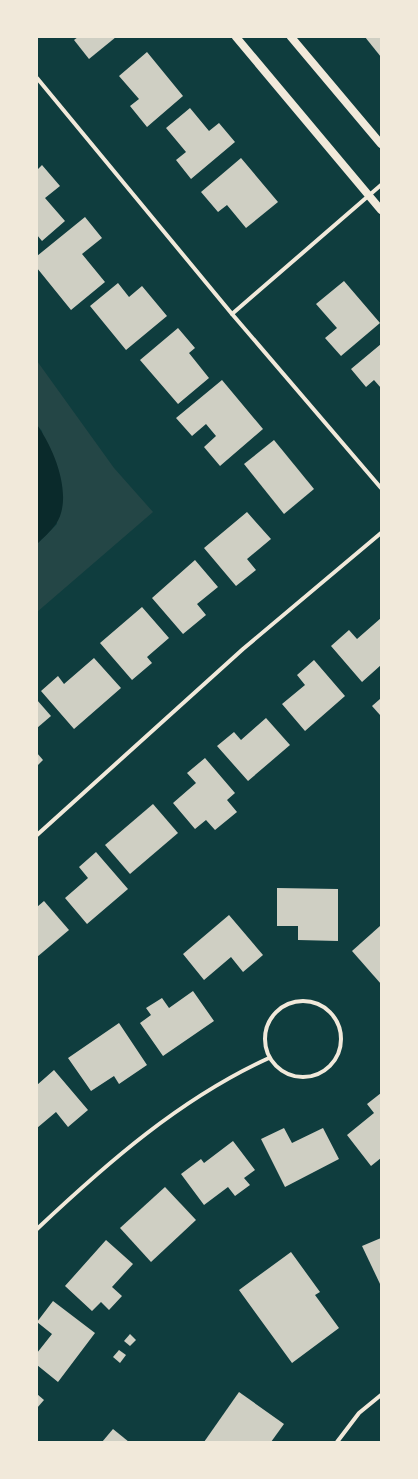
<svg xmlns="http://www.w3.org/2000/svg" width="418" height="1479" viewBox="0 0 418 1479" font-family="'Space Grotesk',sans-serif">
	<rect width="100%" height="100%" fill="#0f3d3e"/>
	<!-- green -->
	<polygon fill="#244646" points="37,361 114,468 153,512 37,612 37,544 57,524 42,431 37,425"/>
	<!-- water -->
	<path fill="#0a2a2b" d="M37 425C54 448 74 497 56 524 51 531 43 538 37 544Z"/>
	<!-- building -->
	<g fill="#cfcfc3">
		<polygon points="78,37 116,37 89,59 74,40"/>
		<polygon points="365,37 381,37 381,57"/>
		<polygon points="147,52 183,96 147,127 130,106 139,99 119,76"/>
		<polygon points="190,108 209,131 219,123 235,142 191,179 176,160 186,152 166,128"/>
		<polygon points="241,158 278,202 246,228 227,205 218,212 201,192"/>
		<polygon points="42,165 60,186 45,198 65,221 42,241 37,235 37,170"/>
		<polygon points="85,217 102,238 82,254 105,282 71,310 37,268 37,256"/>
		<polygon points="344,281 380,323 341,356 325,338 337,328 316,304"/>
		<polygon points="118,283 129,297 142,286 167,316 126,350 90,306"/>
		<polygon points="178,328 195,348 189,353 209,378 178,404 140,360"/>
		<polygon points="381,344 381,388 374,380 366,387 351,369"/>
		<polygon points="222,380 263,429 220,466 204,447 216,436 206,424 192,436 176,418"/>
		<polygon points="274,440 314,489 284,514 244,464"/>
		<polygon points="247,512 271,539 247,559 256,570 236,586 204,548"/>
		<polygon points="195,560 218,587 197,604 206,615 183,634 152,598"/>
		<polygon points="142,607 169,638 147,657 152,663 132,680 100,643"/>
		<polygon points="381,618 381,665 362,682 331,646 349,630 357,639"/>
		<polygon points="94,658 121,688 74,729 41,691 58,676 64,684"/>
		<polygon points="314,660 345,696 305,731 282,704 305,685 297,675"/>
		<polygon points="380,699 381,714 380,715 372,706"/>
		<polygon points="37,700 51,716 37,728"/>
		<polygon points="266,718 290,745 248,781 217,746 234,732 241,740"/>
		<polygon points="37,753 43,760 37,766"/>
		<polygon points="205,758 235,793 227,800 237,812 215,830 206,820 195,829 173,803 196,783 187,773"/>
		<polygon points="153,804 178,833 130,874 105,845"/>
		<polygon points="96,852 128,889 87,924 65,898 88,878 79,867"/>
		<polygon points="277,888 338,889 338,941 298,940 298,926 277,926"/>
		<polygon points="44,901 69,930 37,957 37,907"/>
		<polygon points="229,915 263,955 243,972 231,957 204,980 183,954"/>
		<polygon points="380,926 381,927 381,984 352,951"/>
		<polygon points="193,991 214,1021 163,1056 140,1023 151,1015 146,1008 162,998 169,1008"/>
		<polygon points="119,1023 147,1065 119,1084 114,1076 91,1091 68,1058"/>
		<polygon points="54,1070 88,1110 68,1127 56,1112 37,1128 37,1085"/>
		<polygon points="381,1093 381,1158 371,1166 347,1135 374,1113 367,1104"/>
		<polygon points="284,1128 292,1143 323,1128 339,1159 285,1187 261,1139"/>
		<polygon points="233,1141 255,1170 244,1178 250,1185 235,1196 228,1187 204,1205 181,1174 201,1159 204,1163"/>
		<polygon points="165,1187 196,1220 151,1262 120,1228"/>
		<polygon points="381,1238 381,1286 362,1246"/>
		<polygon points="106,1240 133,1264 112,1287 122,1296 109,1310 101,1302 92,1311 65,1286"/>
		<polygon points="291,1252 320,1292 315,1295 339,1328 292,1363 239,1290"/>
		<polygon points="53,1301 95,1333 58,1382 37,1365 37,1353 52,1334 37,1322"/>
		<polygon points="130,1334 136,1340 130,1346 124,1341"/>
		<polygon points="119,1350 126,1355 120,1363 113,1357"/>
		<polygon points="239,1392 284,1424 271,1442 204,1442"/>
		<polygon points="37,1394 44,1400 37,1408"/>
		<polygon points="113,1429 129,1442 102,1442"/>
	</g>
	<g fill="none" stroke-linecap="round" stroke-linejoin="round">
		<!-- minor -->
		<g stroke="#f1e9da" stroke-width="4">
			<polyline points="37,78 232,314 381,488"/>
			<polyline points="232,314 381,185"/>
			<polyline points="37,835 243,649 381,533"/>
			<circle cx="303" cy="1039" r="38"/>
			<path d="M37 1229C107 1163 181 1098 269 1058"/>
			<polyline points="337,1442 359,1413 381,1395"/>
		</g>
		<!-- secondary -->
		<g stroke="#f1e9da" stroke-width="8">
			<polyline points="236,37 381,210"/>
			<polyline points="291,37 381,144"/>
		</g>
	</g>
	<!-- border -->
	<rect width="418" height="1479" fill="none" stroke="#f1e9da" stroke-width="76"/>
</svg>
